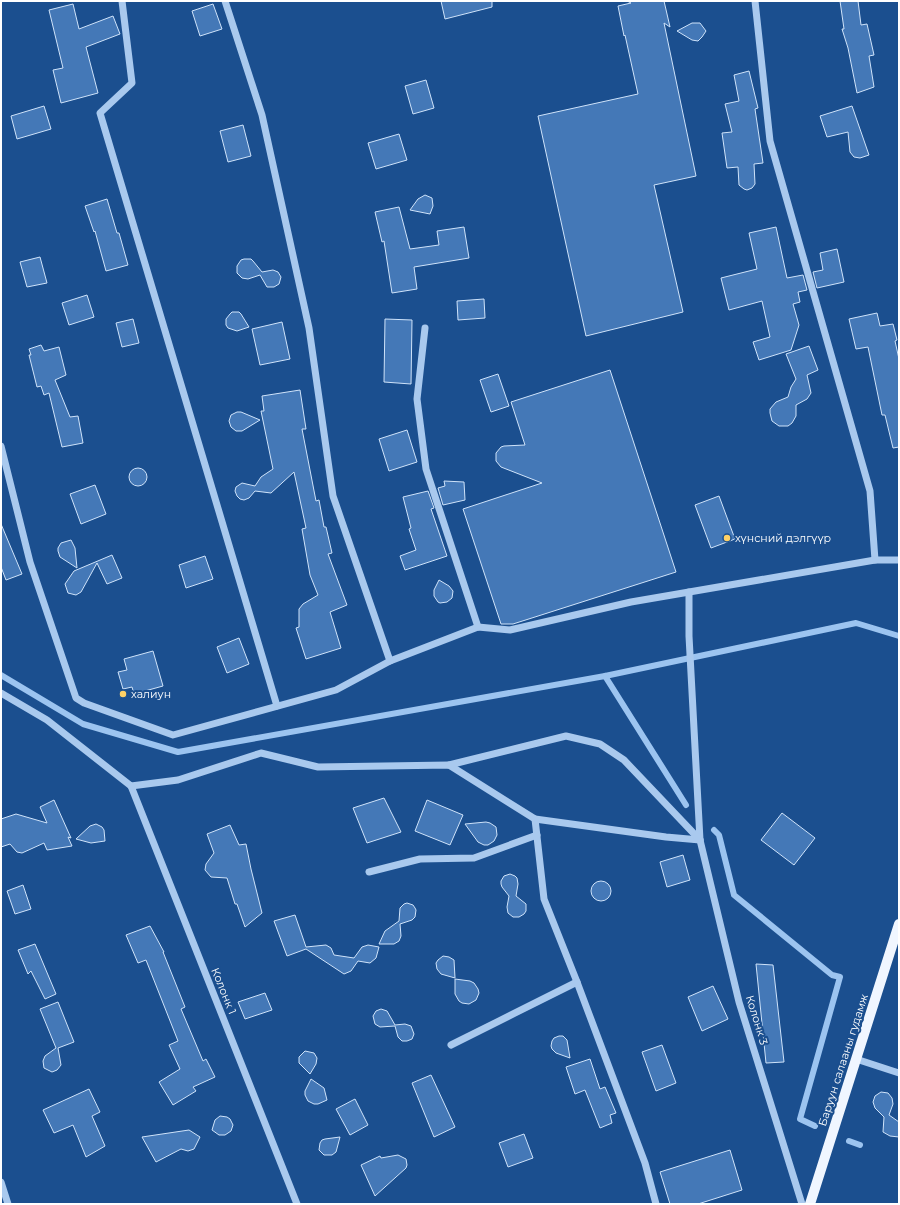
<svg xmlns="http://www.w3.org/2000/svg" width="900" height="1205" viewBox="0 0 900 1205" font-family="Montserrat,sans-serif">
	<rect width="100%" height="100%" fill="#1b4f8f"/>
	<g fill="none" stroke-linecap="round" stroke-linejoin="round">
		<!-- stream -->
		<g stroke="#9cc4f0" stroke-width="6">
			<polyline points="1,675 83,724 178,752 605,676 856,623 899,636"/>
			<polyline points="605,676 686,805"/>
			<polyline points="714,830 719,835 734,895 832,975 840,977 800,1119 815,1126"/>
			<polyline points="849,1141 860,1145"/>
		</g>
	</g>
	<!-- building -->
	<g fill="#4478b7" stroke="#cfe3fa">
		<polygon points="441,1 492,1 492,7 445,19"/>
		<polygon points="627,1 664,1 670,27 664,23 696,176 654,185 683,312 586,336 538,116 638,94 625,35 624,36 618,6 631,3"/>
		<polygon points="840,1 858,1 861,25 867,24 874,55 869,56 874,87 857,93 848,48 842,29 844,29"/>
		<polygon points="73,4 79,29 113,16 120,34 86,47 98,93 61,103 53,70 63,68 49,10"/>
		<polygon points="213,4 222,29 200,36 192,11"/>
		<polygon points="692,23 700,23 706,31 702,37 698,41 692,40 677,31"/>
		<polygon points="749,71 758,108 755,109 763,163 754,164 755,184 752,188 747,190 744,189 739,185 738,167 727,168 722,133 732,132 725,104 739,101 734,75"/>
		<polygon points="426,80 434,108 413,114 405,86"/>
		<polygon points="44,106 51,129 17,139 11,116"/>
		<polygon points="852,106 869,155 860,158 854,157 850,152 848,132 827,137 820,116"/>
		<polygon points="243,125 251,156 228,162 220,131"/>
		<polygon points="399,134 407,160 376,169 368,143"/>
		<polygon points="425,195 432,198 433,206 430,214 410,210 418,199"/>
		<polygon points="107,199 117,233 119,233 128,265 106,271 95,231 94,232 85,206"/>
		<polygon points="399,207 410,249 439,245 437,231 464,227 469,258 414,267 417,289 392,293 384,241 382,242 375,212"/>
		<polygon points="776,227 787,278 803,275 807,290 798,292 800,302 793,304 799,325 791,350 759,360 753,342 770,337 762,301 729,310 721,278 757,269 749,233"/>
		<polygon points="837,249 844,282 817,288 813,272 823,270 820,253"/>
		<polygon points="40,257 47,283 27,287 20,262"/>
		<polygon points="244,259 251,259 253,261 262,272 273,270 278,272 281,277 279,284 274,287 267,287 260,275 248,279 242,278 237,273 237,266 241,260"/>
		<polygon points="87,295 94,317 69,325 62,303"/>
		<polygon points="484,299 485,318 458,320 457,301"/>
		<polygon points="232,312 239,312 241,314 249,327 237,331 228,328 226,325 226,319 230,314"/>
		<polygon points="877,313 880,326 893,324 897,340 895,341 899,359 899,447 893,448 885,415 882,415 868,347 856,349 849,319"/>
		<polygon points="133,319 139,343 122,347 116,323"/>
		<polygon points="385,319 412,320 411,384 384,382"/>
		<polygon points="282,322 290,359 260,365 252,329"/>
		<polygon points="41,345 44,351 59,347 66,375 55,380 70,417 78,416 83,443 62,447 49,393 44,395 41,386 37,387 29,355 31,355 29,349"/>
		<polygon points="809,346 818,370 807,375 811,393 807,399 796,405 796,416 792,423 788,426 779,426 772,421 770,413 770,409 776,402 788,397 791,387 796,379 786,354"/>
		<polygon points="610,370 676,572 513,624 501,624 463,509 542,483 501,467 496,461 496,453 501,447 504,446 525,445 511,402"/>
		<polygon points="498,374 509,406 491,412 480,380"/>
		<polygon points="300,390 306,429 302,429 316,501 319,500 324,527 326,527 332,553 328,554 347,605 330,612 341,648 306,659 296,628 299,627 299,609 303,604 318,595 310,575 302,529 306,528 294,472 271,493 255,491 249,498 244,500 240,499 237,496 235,491 236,487 242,483 255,486 261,477 273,469 261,411 264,411 262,396"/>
		<polygon points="237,412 241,412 260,420 242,431 236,431 231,427 229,421 231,415"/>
		<polygon points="407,430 417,462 389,471 379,439"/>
		<circle cx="138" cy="477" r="9"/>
		<polygon points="444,481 464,482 465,500 443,505 438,488 445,486"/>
		<polygon points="95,485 106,514 81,524 70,494"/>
		<polygon points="428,491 434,508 431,509 447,556 405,570 400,556 416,550 409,529 411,528 403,497"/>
		<polygon points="719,496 735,539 711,548 695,505"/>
		<polygon points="1,524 22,574 6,580 1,567"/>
		<polygon points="71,540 75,548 77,568 60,557 58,551 58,548 61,543"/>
		<polygon points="112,555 122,578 107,584 97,563 81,592 76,595 68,593 65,584 74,571"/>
		<polygon points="205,556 213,579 186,588 179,565"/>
		<polygon points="439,580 449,586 453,591 452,598 447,602 440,603 438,602 434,596 434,590"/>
		<polygon points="239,638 249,664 227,673 217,647"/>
		<polygon points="153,651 163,686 134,694 132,687 123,689 118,672 127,670 124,659"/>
		<polygon points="384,798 401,832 367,843 353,808"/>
		<polygon points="54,800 71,838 68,837 72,846 47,850 44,843 22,853 17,852 10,844 1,847 1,819 16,814 47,823 40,807"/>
		<polygon points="427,800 463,815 450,845 415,831"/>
		<polygon points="782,813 815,838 794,865 761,840"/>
		<polygon points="486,822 490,823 496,827 497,835 494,841 488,845 484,845 478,842 465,824"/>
		<polygon points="96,824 102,827 104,830 105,841 91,843 76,839 90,826"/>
		<polygon points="230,825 239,845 246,844 251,869 262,913 245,927 237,904 235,904 227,878 211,877 205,870 206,864 214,853 207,834"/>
		<polygon points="683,855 690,880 667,887 660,862"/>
		<polygon points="510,874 515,876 517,878 518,884 516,896 526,904 526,911 524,914 519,917 513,917 508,913 507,907 509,896 502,887 501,884 501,881 504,876"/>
		<circle cx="601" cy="891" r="10"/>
		<polygon points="23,885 31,909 15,914 7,891"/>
		<polygon points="407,903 413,905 415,908 416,910 415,917 412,920 400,924 401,936 399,941 394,944 379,944 385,931 399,921 400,908 404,904"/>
		<polygon points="295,915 306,947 326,945 331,948 334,955 354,958 362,947 368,945 379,947 376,958 370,963 358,961 351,971 344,974 306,949 287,956 274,921"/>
		<polygon points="150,926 164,952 163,952 185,1007 181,1009 203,1061 206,1059 215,1077 193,1087 196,1091 173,1105 159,1082 180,1069 169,1045 178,1041 146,960 138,963 126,935"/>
		<polygon points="35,944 56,994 45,999 31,971 28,974 18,950"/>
		<polygon points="443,956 449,957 454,960 455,978 441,974 437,969 436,963 438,960"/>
		<polygon points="756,964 773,965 784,1062 766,1063"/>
		<polygon points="455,979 470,981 474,983 478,989 479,993 476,1000 469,1004 462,1003 459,1001 455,994"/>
		<polygon points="713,986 728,1019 702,1031 688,997"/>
		<polygon points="265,993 272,1010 245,1019 238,1002"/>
		<polygon points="58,1002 74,1042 58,1048 61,1065 57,1070 52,1072 44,1068 43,1061 45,1056 56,1048 40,1009"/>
		<polygon points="381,1009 387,1011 395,1025 405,1024 411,1026 414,1034 412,1039 407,1041 402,1041 398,1037 395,1026 380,1027 375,1024 373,1016 376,1011"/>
		<polygon points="559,1036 563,1036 567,1040 570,1058 556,1053 552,1049 551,1046 552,1041 554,1038"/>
		<polygon points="662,1045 676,1083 656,1091 642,1052"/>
		<polygon points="305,1051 314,1053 317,1058 316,1064 310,1074 299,1063 299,1057"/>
		<polygon points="590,1059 600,1089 605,1087 616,1113 610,1115 612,1123 600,1128 585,1090 575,1094 566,1067"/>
		<polygon points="431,1075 455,1127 434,1137 412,1083"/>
		<polygon points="311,1079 324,1088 327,1100 318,1104 314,1104 308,1101 305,1095 305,1091"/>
		<polygon points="89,1089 100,1112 92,1116 105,1146 86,1157 73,1125 54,1133 43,1110"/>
		<polygon points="881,1092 888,1093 892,1098 893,1104 889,1115 899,1122 899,1137 890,1136 883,1132 884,1117 875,1108 873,1102 875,1096"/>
		<polygon points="355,1099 368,1125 350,1135 336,1109"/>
		<polygon points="220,1116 227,1117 230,1119 233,1125 231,1131 225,1135 219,1135 212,1130 215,1120"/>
		<polygon points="189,1130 200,1137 194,1149 188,1151 181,1149 156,1162 142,1137"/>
		<polygon points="524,1134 533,1158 508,1167 499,1143"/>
		<polygon points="340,1137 336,1152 332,1155 324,1155 319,1150 320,1143 322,1140 325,1139"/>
		<polygon points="730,1150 742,1190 698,1204 670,1204 660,1172"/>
		<polygon points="398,1155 406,1159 407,1165 406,1168 375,1196 361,1165 380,1156 381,1158"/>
	</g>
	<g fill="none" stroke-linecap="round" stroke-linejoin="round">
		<!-- minor -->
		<g stroke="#a9c9ee" stroke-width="7">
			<polyline points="122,1 132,83 100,113 277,706"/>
			<polyline points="225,1 262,115 309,328 333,496 390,661"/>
			<polyline points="755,1 770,141 870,491 875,560"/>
			<polyline points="425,328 417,399 426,469 478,627"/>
			<polyline points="1,446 30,562 76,698 84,703 173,735 336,690 390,661 478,627 510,630 631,602 875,560 899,560"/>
			<polyline points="689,592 689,636 700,840 739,1002 802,1204"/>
			<polyline points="1,693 47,720 131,786 178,780 261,753 318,767 449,765 535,819 666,837 700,840"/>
			<polyline points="449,765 566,736 600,744 624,760 700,840"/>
			<polyline points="131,786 297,1204"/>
			<polyline points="535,819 544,899 577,982 645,1163 656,1204"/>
			<polyline points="369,872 420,859 474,858 537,835"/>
			<polyline points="451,1045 577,982"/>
			<polyline points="856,1059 899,1073"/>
			<polyline points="1,1182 8,1204"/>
		</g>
		<!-- major -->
		<polyline stroke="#f0f6ff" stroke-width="10" points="810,1204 899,924"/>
	</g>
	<!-- markers -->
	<g fill="#ffd166" stroke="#1b4f8f" stroke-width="1.5">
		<circle cx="727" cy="538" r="4"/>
		<circle cx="123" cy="694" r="4"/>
	</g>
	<g text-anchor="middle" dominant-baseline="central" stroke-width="4" stroke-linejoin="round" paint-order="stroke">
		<!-- poi labels -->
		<g font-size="11" fill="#fff" stroke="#1b4f8f" text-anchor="start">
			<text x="735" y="538">хүнсний дэлгүүр</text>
			<text x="131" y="694">халиун</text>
		</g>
		<!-- street labels -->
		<g font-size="11" fill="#fff" stroke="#1b4f8f">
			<text transform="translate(224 991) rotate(68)">Колонк 1</text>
			<text transform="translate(757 1020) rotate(73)">Колонк 3</text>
			<text transform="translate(843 1060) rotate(-72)">Баруун салааны гудамж</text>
		</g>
	</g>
	<!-- border -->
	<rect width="900" height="1205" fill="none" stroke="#ffffff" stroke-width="4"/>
</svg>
